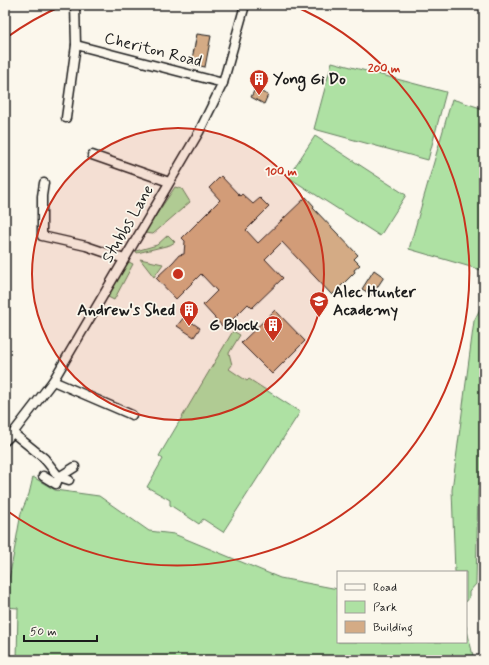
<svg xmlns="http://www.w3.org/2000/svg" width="489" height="665" viewBox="0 0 489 665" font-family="Mynerve,sans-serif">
	<rect width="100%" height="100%" fill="#fbf7ec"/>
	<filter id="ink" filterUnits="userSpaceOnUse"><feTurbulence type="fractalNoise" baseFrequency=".025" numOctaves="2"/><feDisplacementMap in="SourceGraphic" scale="8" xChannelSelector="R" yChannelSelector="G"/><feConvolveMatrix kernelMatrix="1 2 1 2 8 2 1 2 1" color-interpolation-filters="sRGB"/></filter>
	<g filter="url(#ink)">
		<!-- green -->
		<g fill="#aee1a3" stroke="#657e60">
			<polygon points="332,62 446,92 428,160 314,129"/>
			<polygon points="452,99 484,109 484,258 481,270 409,249"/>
			<polygon points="315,136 406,195 380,236 288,177"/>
			<polygon points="175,187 182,189 190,202 153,234 144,233"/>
			<polygon points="168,235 175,242 170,245 137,253 136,251 157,245"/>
			<polygon points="140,259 163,264 154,277"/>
			<polygon points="127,261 133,264 114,300 106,296"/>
			<polygon points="484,301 484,464 478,491 476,584 469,592 469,598 466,602 466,572 455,572 452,490 474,321"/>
			<polygon points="233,331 240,335 229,353 232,365 229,369 247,381 249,379 300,412 223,532 203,519 199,524 170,505 170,500 147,487 163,459 159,456"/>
			<polygon points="33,477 55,490 99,496 149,531 174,534 280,578 338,589 338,642 466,642 466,626 474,660 17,660 18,608 5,607 5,602 21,513 29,494"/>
		</g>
		<!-- building -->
		<g fill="#d4ab85" stroke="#1c1c1c">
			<polygon points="197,34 211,36 205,67 191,64"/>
			<polygon points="255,89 268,95 264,104 251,97"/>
			<polygon points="221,176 240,196 242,194 253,204 260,198 269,207 246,230 258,243 306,197 314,206 313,208 358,255 354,259 360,265 354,270 355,272 332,295 282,242 265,259 283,278 252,308 248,304 224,328 203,305 217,291 201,274 176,299 156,278 173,262 179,255 184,254 185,241 182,238 220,200 209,188"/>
			<polygon points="374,270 384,277 372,295 362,289"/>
			<polygon points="275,310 305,341 272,374 241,343"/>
			<polygon points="184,317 200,328 194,337 177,326"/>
		</g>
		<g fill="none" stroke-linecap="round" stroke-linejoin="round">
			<defs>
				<g id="minor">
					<polyline points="76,45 223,83"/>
					<polyline points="66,118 76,45 75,5"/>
					<polyline points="92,155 169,182"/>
					<polyline points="44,183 42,196 42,236 86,246 124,259"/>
					<polyline points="53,381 132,415"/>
					<polyline points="13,433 44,458 59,477 56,484 43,476"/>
					<polyline points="5,441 13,433 53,381 199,132 223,83 245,5"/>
					<polyline points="59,477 75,467"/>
					<polyline points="59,477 69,480"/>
				</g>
			</defs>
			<!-- minor casing -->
			<use href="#minor" stroke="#1c1c1c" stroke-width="11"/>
			<!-- minor -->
			<use href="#minor" stroke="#fbf7ec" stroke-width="8"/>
		</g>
	</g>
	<!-- distance rings -->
	<circle cx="178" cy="274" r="146" fill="#c8321e" fill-opacity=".12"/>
	<g fill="none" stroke="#c8321e" stroke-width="2">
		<circle cx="178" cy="274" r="146"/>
		<path d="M6 38A292 292 0 0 1 64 5M292 5A292 292 0 1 1 6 510"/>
	</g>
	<!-- icons -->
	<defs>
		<symbol id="building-pin" viewBox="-11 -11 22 30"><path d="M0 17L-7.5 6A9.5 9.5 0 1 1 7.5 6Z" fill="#c8321e" stroke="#fbf7ec"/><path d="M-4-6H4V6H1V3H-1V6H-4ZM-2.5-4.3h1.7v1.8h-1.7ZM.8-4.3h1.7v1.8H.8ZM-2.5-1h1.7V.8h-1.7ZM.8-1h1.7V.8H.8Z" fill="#fff"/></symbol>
		<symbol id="school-pin" viewBox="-11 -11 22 30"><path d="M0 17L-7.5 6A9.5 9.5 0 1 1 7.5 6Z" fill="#c8321e" stroke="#fbf7ec"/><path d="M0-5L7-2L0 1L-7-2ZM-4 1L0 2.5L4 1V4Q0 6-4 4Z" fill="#fff"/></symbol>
	</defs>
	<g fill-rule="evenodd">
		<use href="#building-pin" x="248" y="68" width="22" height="30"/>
		<use href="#school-pin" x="308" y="290" width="22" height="30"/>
		<use href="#building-pin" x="178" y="299" width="22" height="30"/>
		<use href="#building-pin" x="262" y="314" width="22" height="30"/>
	</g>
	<g text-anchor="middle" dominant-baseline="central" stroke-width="3.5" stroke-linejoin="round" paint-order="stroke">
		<!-- street labels -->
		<g font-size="16" fill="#1c1c1c" stroke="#fbf7ec">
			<text transform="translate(153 50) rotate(14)">Cheriton Road</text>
			<text transform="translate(128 224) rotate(-60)">Stubbs Lane</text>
		</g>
		<!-- poi labels -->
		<g font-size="16" font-weight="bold" fill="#1c1c1c" stroke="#fbf7ec" text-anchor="start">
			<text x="273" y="79">Yong Gi Do</text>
			<text x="333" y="292">Alec Hunter<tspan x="333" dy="18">Academy</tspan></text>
			<text x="175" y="310" text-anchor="end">Andrew's Shed</text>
			<text x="259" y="325" text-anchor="end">G Block</text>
		</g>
	</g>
	<circle cx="178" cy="274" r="6" fill="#c8321e" stroke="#fbf7ec" stroke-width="2"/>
	<g font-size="12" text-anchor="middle" font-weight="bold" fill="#c8321e" stroke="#fbf7ec" stroke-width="3.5" stroke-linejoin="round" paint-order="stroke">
		<text x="384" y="72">200 m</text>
		<text x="281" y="175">100 m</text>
	</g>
	<!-- margin -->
	<rect width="489" height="665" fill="none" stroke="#fbf7ec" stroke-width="20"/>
	<rect x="10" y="10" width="469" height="645" fill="none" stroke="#1c1c1c" stroke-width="1.5" filter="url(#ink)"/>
	<!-- legend -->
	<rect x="337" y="571" width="130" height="72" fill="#fbf7ec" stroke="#a29f99"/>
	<rect x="345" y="584" width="20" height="6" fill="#fbf7ec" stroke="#a29f99"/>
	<text x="373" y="591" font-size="12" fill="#1c1c1c">Road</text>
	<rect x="345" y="601" width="20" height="12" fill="#aee1a3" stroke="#a29f99"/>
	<text x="373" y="611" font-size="12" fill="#1c1c1c">Park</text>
	<rect x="345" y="621" width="20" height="12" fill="#d4ab85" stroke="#a29f99"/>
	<text x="373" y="631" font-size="12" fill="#1c1c1c">Building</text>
	<!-- scale -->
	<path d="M24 635v6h73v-6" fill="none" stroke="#1c1c1c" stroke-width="2"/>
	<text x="30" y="635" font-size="12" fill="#1c1c1c" stroke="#fbf7ec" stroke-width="3" paint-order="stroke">50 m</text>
</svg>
